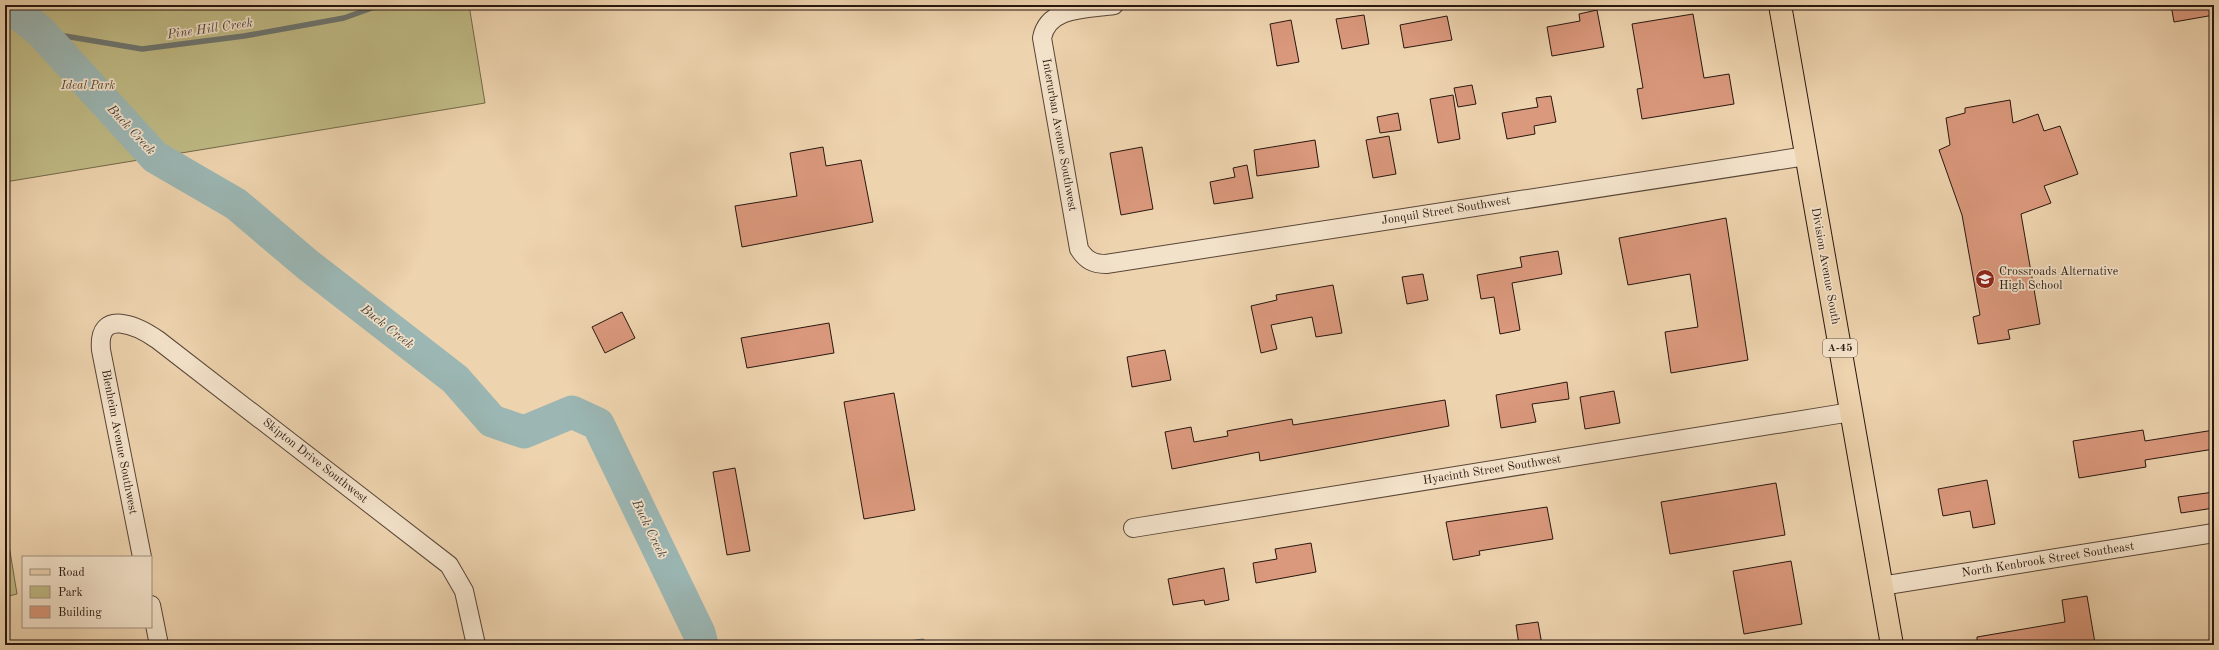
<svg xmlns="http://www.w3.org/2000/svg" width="2219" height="650" viewBox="0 0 2219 650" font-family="'Old Standard TT',serif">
	<rect width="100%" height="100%" fill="#edd3ae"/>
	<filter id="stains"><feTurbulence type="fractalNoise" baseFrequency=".005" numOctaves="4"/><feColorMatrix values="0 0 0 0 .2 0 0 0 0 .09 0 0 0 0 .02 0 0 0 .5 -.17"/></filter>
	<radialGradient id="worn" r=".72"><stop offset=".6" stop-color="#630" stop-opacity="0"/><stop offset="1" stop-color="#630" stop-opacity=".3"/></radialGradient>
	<!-- green -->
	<g fill="#bfba85" stroke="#74684a">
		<polygon points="5,5 469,5 485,103 5,182"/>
		<polygon points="5,521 17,594 5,597"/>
	</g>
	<!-- water -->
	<polygon fill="#9bb6b3" stroke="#6d7671" points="923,639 932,645 878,645"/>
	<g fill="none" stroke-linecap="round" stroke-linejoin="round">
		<!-- stream -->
		<polyline stroke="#6d7671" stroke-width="5.5" points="41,32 142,49 244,36 344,18 380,5"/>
		<!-- river -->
		<polyline stroke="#9bb6b3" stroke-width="33" points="8,5 41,32 155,157 236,204 308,265 455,379 492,421 524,432 572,412 598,424 699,633 702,645"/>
	</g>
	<!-- building -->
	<g fill="#da987c" stroke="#28170f">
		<polygon points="2171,5 2214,5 2214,15 2174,22"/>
		<polygon points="1597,10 1604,47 1552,56 1547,27 1580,21 1579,14"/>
		<polygon points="1693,14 1704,78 1729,74 1734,104 1642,119 1637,89 1643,88 1632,24"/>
		<polygon points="1364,15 1369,44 1342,49 1336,19"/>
		<polygon points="1447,16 1452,40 1404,48 1400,25"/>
		<polygon points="1291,20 1299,62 1277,66 1270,24"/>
		<polygon points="1472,85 1476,104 1458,107 1454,88"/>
		<polygon points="1453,95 1460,139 1438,143 1430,99"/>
		<polygon points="1551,96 1556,122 1534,126 1535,134 1507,139 1502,113 1538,107 1536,98"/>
		<polygon points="2010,100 2013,123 2038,114 2044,131 2060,126 2078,174 2044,186 2051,203 2021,214 2040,324 2008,330 2010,339 1978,344 1973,317 1980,315 1962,215 1939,150 1950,145 1946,118 1965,113 1965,108"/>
		<polygon points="1398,113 1401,130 1380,133 1377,117"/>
		<polygon points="1389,136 1396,174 1373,178 1366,140"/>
		<polygon points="1315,140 1319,167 1257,176 1254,150"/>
		<polygon points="823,147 826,166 861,160 873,222 742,247 735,206 797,196 790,153"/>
		<polygon points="1142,147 1153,209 1121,215 1110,153"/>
		<polygon points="1247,165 1253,198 1214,204 1210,182 1235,177 1233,168"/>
		<polygon points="1726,218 1748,360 1671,373 1665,332 1698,327 1690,274 1628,285 1619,238"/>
		<polygon points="1558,251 1562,274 1512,283 1520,330 1500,334 1494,297 1481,299 1477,275 1522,267 1520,257"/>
		<polygon points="1423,274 1428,300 1407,304 1402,277"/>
		<polygon points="1333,285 1342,333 1316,337 1312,317 1271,325 1277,349 1261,353 1251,306 1277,300 1276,295"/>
		<polygon points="622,312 635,338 605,353 592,327"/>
		<polygon points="829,323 834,353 747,368 741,338"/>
		<polygon points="1165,350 1171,380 1132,387 1127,357"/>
		<polygon points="1567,382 1569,399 1532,404 1536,422 1501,428 1496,395"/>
		<polygon points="1614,391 1620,423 1585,429 1580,397"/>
		<polygon points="894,393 915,510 864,519 844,402"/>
		<polygon points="1445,400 1449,426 1260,461 1259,452 1172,469 1165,432 1191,427 1194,442 1228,436 1227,431 1292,419 1293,425"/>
		<polygon points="2143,430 2145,441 2214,430 2214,449 2145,460 2146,467 2079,478 2073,441"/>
		<polygon points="735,468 750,551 727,555 713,472"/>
		<polygon points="1987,480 1995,524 1973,528 1970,511 1943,516 1938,489"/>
		<polygon points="1776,483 1785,535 1670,554 1661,502"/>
		<polygon points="2214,492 2214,508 2181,513 2178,497"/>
		<polygon points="1547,507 1553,539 1479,551 1480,555 1453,560 1446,522"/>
		<polygon points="1311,543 1316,572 1256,583 1253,563 1277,559 1275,549"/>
		<polygon points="1791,561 1802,624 1744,634 1733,571"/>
		<polygon points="1224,568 1229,600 1205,605 1204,600 1173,605 1168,579"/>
		<polygon points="2087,596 2095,643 2083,645 1977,645 1977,637 2065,622 2062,600"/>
		<polygon points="1538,622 1542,645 1519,645 1516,625"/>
	</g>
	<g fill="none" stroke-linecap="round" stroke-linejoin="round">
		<defs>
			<g id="minor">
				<path d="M1114 5C1088 9 1048 6 1042 38L1079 249C1086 260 1093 264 1106 264L1806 156"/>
				<polyline points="1133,528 1851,412"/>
				<path d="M142 557 101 350C97 307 138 326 158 340L449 565 464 591 476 645"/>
				<polyline points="1881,586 2214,533"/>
				<polyline points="151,605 159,645"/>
			</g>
			<polyline id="major" points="1780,5 1892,645"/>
		</defs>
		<!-- minor casing -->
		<use href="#minor" stroke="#594637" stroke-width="20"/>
		<!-- major casing -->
		<use href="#major" stroke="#28170f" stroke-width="24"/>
		<!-- minor -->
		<use href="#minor" stroke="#f3e2ca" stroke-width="18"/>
		<!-- major -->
		<use href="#major" stroke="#edd3ae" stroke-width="22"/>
	</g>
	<!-- icons -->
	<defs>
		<symbol id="school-disc" viewBox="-11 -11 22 22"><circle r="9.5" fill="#8f2418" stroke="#f3e2ca"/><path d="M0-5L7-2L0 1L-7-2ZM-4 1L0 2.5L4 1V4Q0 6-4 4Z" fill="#fff"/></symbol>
	</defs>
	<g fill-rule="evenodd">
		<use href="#school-disc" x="1974" y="268" width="22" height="22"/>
	</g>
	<g text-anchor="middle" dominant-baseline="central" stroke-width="3.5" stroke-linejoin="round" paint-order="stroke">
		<!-- shield labels -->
		<rect fill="#f3e2ca" stroke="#655447" stroke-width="1" x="1823" y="339" width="34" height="18" rx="3"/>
		<g font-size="11" font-weight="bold" fill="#28170f">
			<text x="1840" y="348">A-45</text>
		</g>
		<!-- park labels -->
		<g font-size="12" font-style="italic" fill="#554832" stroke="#f3e2ca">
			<text x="88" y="86">Ideal Park</text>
		</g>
		<!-- street labels -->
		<g font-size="12" fill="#28170f" stroke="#f3e2ca">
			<text transform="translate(1059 135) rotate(80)">Interurban Avenue Southwest</text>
			<text transform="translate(1446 211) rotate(-9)">Jonquil Street Southwest</text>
			<text transform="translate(1825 266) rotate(80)">Division Avenue South</text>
			<text transform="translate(119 442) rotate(79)">Blenheim Avenue Southwest</text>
			<text transform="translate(315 461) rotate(38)">Skipton Drive Southwest</text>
			<text transform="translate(1492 470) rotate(-9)">Hyacinth Street Southwest</text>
			<text transform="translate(2048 560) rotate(-9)">North Kenbrook Street Southeast</text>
		</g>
		<!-- poi labels -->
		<g font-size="12" fill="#28170f" stroke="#f3e2ca" text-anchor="start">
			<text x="1999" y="272">Crossroads Alternative<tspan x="1999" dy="14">High School</tspan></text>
		</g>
		<!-- water labels -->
		<g font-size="13" font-style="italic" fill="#4a4740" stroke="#f3e2ca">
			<text transform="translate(210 29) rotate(-8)">Pine Hill Creek</text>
			<text transform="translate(131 130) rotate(47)">Buck Creek</text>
			<text transform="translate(387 327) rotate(38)">Buck Creek</text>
			<text transform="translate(649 529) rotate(64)">Buck Creek</text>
		</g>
	</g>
	<!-- margin -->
	<rect width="2219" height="650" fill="none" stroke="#edd3ae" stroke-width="20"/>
	<rect x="6" y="6" width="2207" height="638" fill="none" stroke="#28170f" stroke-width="2"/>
	<rect x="10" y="10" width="2199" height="630" fill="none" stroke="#28170f"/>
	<!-- legend -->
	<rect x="22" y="556" width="130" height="72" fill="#f3e2ca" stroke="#a2917f"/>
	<rect x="30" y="569" width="20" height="6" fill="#edd3ae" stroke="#a2917f"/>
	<text x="58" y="576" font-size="12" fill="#28170f">Road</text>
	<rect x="30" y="586" width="20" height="12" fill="#bfba85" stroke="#a2917f"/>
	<text x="58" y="596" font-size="12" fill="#28170f">Park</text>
	<rect x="30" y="606" width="20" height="12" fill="#da987c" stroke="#a2917f"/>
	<text x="58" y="616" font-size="12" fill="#28170f">Building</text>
	<rect width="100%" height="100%" filter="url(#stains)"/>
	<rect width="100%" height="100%" fill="url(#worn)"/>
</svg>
